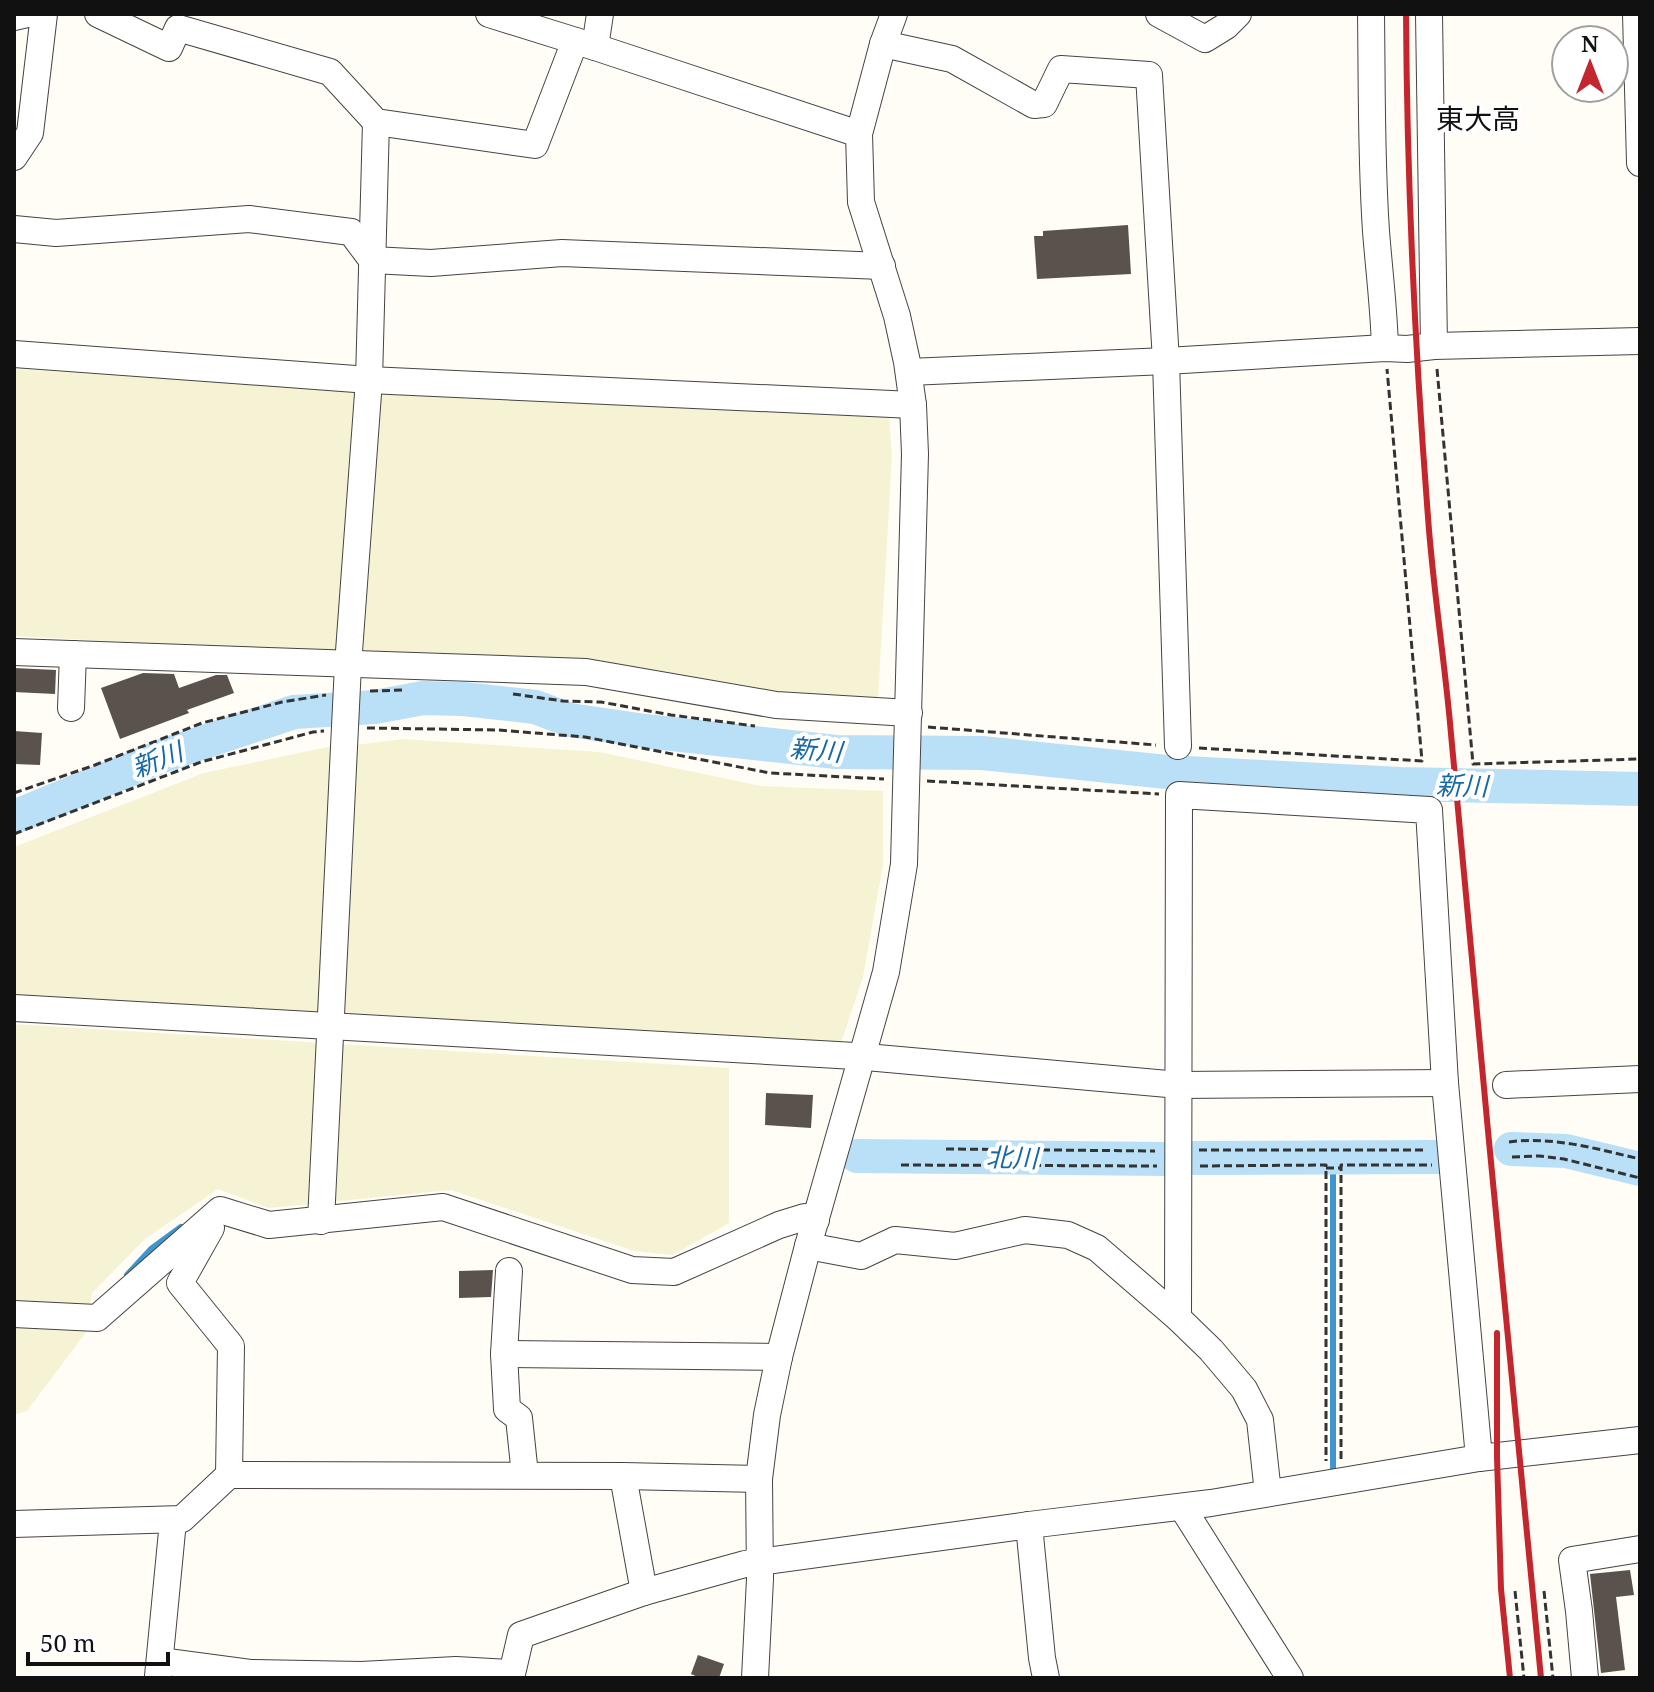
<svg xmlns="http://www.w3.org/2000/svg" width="1654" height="1692" viewBox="0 0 1654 1692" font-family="'Noto Serif','Noto Sans JP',serif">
	<rect width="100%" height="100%" fill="#fffdf5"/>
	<!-- farmland -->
	<g fill="#f6f3d4">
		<polygon points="14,369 356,390 889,415 892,456 878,699 777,695 583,659 328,653 14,636"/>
		<polygon points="403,739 599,752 761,786 883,791 883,865 863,977 840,1046 341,1017 355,745"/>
		<polygon points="337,745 320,1014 14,996 14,847 204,773"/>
		<polygon points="14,1024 729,1068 729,1223 673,1255 634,1251 451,1190 269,1208 218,1189 145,1239 92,1293 87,1331 27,1411 14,1415"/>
	</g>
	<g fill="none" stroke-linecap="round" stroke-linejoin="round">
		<!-- stream -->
		<g stroke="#3f96cf" stroke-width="6">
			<polyline points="1333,1158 1333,1468"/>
			<polyline points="127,1275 151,1249 181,1227"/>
		</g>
		<!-- river -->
		<g stroke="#b9e0f7" stroke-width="34">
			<polyline points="14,817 165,755 294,712 375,707 423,698 464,699 535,707 570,720 645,731 836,752 982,753 1167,772 1400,784 1640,789"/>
			<polyline points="1511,1149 1566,1151 1640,1169"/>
			<polyline points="857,1156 1167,1159"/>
			<polyline points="1195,1158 1438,1157"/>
		</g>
	</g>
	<!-- building -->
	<g fill="#5a524d">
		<polygon points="1128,225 1131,274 1037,279 1034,236 1043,236 1043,231"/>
		<polygon points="14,668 56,670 55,694 14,692"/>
		<polygon points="143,673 174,674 179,688 216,675 227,675 234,693 187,710 189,713 120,739 101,688"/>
		<polygon points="14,731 42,733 40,765 14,764"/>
		<polygon points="766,1093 813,1095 811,1128 765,1125"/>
		<polygon points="493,1270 491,1297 459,1298 459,1271"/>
		<polygon points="1630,1570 1634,1595 1616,1597 1625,1670 1601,1673 1590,1574"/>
		<polygon points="698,1655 724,1664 719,1678 700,1678 691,1674"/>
	</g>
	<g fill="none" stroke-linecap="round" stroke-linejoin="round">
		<defs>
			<g id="minor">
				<polyline points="98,14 169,48 178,28 330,72 376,122 535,145 575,41"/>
				<polyline points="489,14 595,47 859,134"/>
				<polyline points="1159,14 1205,39 1226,26 1238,14"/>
				<path d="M1371 14C1372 86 1371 159 1376 231 1379 270 1384 309 1385 348"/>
				<polyline points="1429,14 1434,346"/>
				<polyline points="1636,14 1640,163"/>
				<polyline points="14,17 27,14"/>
				<polyline points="883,44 952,59 1034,105 1044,104 1061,69 1149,75 1166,361 1178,746"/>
				<polyline points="595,47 600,14"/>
				<polyline points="14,157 30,133 44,14"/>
				<polyline points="14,229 56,233 249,219 351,232 372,260 431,263 562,253 882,266"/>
				<polyline points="14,354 369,380 913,405"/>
				<polyline points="909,372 1166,361 1385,348 1407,349 1434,346 1640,341"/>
				<polyline points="14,652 586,672 776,705 909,713"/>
				<polyline points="71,708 73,654"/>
				<polyline points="14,1008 855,1056 1179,1085 1445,1083"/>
				<polyline points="1506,1085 1640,1079"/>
				<polyline points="321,1221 348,665 369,380 376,122"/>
				<polyline points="211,1228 180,1283 231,1346 229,1475"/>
				<polyline points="808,1246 861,1256 895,1240 955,1246 1025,1230 1068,1235 1097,1248 1178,1318"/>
				<polyline points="509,1271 504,1354 507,1409 519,1418 525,1475"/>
				<polyline points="14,1314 97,1318 220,1210 269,1225 443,1207 632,1270 674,1272 779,1225 805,1217 816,1220"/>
				<polyline points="504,1354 779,1357"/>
				<polyline points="623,1476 644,1592"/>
				<polyline points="1268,1493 1260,1420 1244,1389 1211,1350 1178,1318 1179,795 1429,810 1445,1083 1479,1458"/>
				<polyline points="1182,1507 1290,1678"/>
				<polyline points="14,1524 182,1519 229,1475 623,1476 759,1479"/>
				<polyline points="1029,1525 1042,1658 1046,1678"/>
				<polyline points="160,1661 250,1673 361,1675 456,1670 511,1673"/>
				<polyline points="158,1676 173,1521"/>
				<polyline points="511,1678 521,1635 644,1592 745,1564 1029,1525 1211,1503 1479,1458 1640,1440"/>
				<polyline points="755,1678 760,1579 759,1479 767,1415 779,1357 808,1246 886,972 904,864 915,454 913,405 907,362 897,316 861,202 859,134 883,44 894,14"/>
				<polyline points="1585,1678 1579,1611 1572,1560 1640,1549"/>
			</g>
		</defs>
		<!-- minor casing -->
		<use href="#minor" stroke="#444" stroke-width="28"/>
		<!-- path -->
		<g stroke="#333" stroke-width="3" stroke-dasharray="8 4" stroke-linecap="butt">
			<polyline points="1437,369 1473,764 1640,759"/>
			<polyline points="370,691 406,690"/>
			<polyline points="513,694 563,701 601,702 671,715 755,726"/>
			<polyline points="928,727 1156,745"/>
			<polyline points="367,728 498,730 585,737 770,773 884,779"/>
			<polyline points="1199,748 1422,761 1387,369"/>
			<polyline points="927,781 1159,794"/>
			<polyline points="14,793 95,765 202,723 282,702 326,695"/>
			<polyline points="14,834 201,762 313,732 324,731"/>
			<path d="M1509 1142C1553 1136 1597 1149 1640 1159"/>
			<polyline points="946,1149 1155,1151"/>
			<polyline points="1199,1150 1427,1150"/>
			<polyline points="1512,1157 1539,1156 1564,1159 1640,1178"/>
			<polyline points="901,1165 1157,1166"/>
			<polyline points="1200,1166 1326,1165 1326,1461"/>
			<polyline points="1326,1168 1341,1168"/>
			<polyline points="1341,1459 1341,1165 1432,1165"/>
			<polyline points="1515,1591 1524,1678"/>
			<polyline points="1544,1591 1553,1678"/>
		</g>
		<!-- minor -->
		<use href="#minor" stroke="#fff" stroke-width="26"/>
		<!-- rail -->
		<g stroke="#c4262e" stroke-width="6">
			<path d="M1406 14C1407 182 1415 350 1428 517 1433 589 1445 662 1451 734 1479 1049 1511 1363 1541 1678"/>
			<polyline points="1497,1333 1497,1457 1501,1589 1510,1678"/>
		</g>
	</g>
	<g text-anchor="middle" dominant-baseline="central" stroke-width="8" stroke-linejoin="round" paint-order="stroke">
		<!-- water labels -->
		<g font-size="26" font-style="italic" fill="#1768a6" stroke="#fff">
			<text transform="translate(816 749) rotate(5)">新川</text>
			<text transform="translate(157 759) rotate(-21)">新川</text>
			<text transform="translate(1462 785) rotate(1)">新川</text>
			<text transform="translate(1012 1157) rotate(1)">北川</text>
		</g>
		<!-- quarter labels -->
		<g font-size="28" fill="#111" stroke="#fff">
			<text x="1478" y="118">東大高</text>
		</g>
	</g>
	<!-- border -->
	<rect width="1654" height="1692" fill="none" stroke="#111111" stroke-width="32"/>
	<!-- north arrow -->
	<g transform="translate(1590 64)"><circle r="38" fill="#ffffff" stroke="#a0a0a0" stroke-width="2"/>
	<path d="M0-6L14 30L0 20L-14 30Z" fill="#c4262e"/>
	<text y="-12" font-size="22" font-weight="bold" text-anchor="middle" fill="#111111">N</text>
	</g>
	<!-- scale -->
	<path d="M28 1652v12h140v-12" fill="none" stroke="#111111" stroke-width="4"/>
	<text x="40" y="1652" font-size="24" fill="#111111" stroke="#ffffff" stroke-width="6" paint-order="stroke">50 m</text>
</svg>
